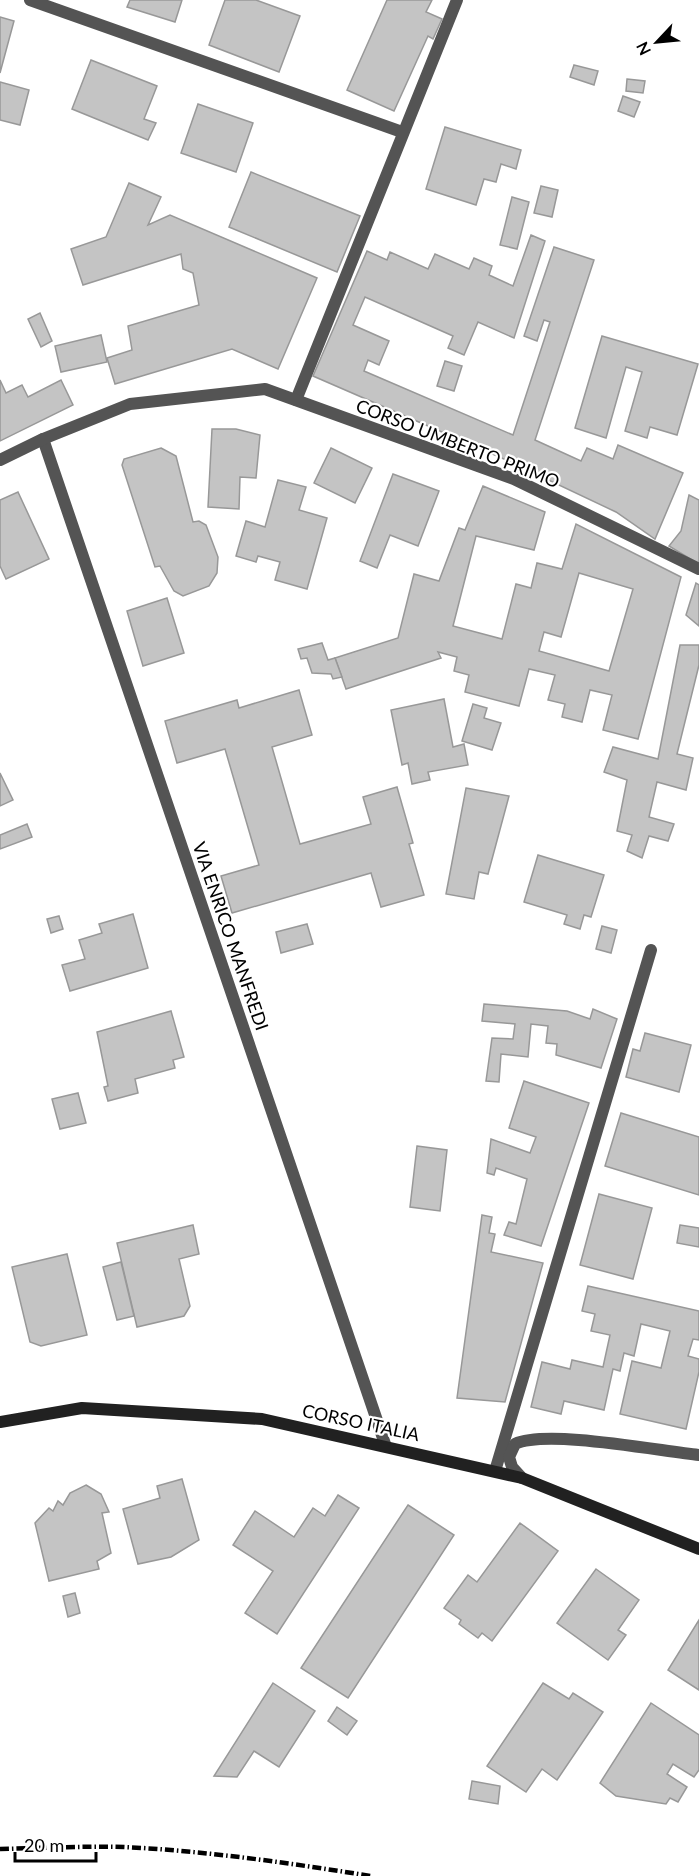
<svg xmlns="http://www.w3.org/2000/svg" width="699" height="1876" viewBox="0 0 699 1876" font-family="Lato,sans-serif">
	<rect width="100%" height="100%" fill="#fff"/>
	<!-- building -->
	<g fill="#c4c4c4" stroke="#989898" stroke-width="1.5" fill-rule="evenodd">
		<polygon points="130,0 182,0 175,22 127,7"/>
		<polygon points="225,0 256,0 300,16 279,72 209,45"/>
		<polygon points="387,0 432,0 426,12 442,19 433,39 428,36 394,111 347,90"/>
		<polygon points="0,17 14,21 0,73"/>
		<polygon points="91,60 157,86 144,119 156,123 148,140 72,109"/>
		<polygon points="574,65 598,71 594,85 570,77"/>
		<polygon points="627,79 645,81 643,93 626,91"/>
		<polygon points="0,82 29,90 20,125 0,120"/>
		<polygon points="623,96 640,102 634,117 618,111"/>
		<polygon points="198,104 253,123 236,172 181,153"/>
		<polygon points="445,127 521,150 516,169 501,164 496,182 484,179 476,205 426,189"/>
		<polygon points="251,172 360,216 337,272 229,227"/>
		<polygon points="129,183 161,197 148,225 170,215 317,278 278,369 232,349 115,384 107,358 132,350 128,326 199,305 193,273 183,269 181,254 83,285 71,249 106,237"/>
		<polygon points="541,186 558,190 552,217 534,213"/>
		<polygon points="512,197 529,202 517,249 500,245"/>
		<polygon points="531,235 545,241 514,338 478,322 464,355 448,348 453,336 365,297 353,325 389,341 379,365 368,360 364,371 513,435 550,322 544,320 537,341 524,336 554,247 594,260 535,440 581,461 587,448 613,459 618,445 683,473 655,539 616,512 504,459 313,376 367,251 387,260 390,252 428,269 435,254 469,269 474,258 492,266 489,275 513,286"/>
		<polygon points="40,313 52,341 41,347 28,319"/>
		<polygon points="101,335 107,362 61,372 55,346"/>
		<polygon points="602,336 698,364 677,435 650,427 647,438 625,431 642,372 626,367 606,438 575,428"/>
		<polygon points="445,361 462,366 454,391 437,386"/>
		<polygon points="0,380 6,393 22,385 28,397 61,380 73,405 0,441"/>
		<polygon points="212,429 236,429 260,435 256,478 240,477 239,509 208,507"/>
		<polygon points="161,448 176,456 193,522 199,521 206,525 218,557 217,573 209,586 183,596 174,591 160,566 155,567 122,465 124,459"/>
		<polygon points="331,448 372,468 355,503 314,483"/>
		<polygon points="393,474 439,491 418,546 390,535 377,568 360,561"/>
		<polygon points="278,480 306,487 299,510 327,518 307,589 275,580 280,562 258,556 256,562 236,556 246,521 265,527"/>
		<path d="M483 486 545 512 534 550 476 536 453 626 502 639 516 584 531 588 537 563 562 569 576 524 681 577 638 739 603 730 612 695 590 690 582 722 562 717 565 704 548 700 555 675 529 669 519 706 465 692 469 675 454 671 457 657 438 652 441 658 346 689 335 658 398 638 414 574 439 581 459 528 465 530ZM579 573 633 589 609 671 539 651 544 632 561 637Z"/>
		<polygon points="18,492 49,559 6,579 0,566 0,500"/>
		<polygon points="689,495 699,500 699,564 669,546 681,531"/>
		<polygon points="696,583 699,585 699,626 686,615"/>
		<polygon points="167,598 184,653 143,666 127,611"/>
		<polygon points="322,643 328,660 335,658 342,677 333,679 331,674 312,673 307,658 301,659 298,649"/>
		<polygon points="680,645 699,645 699,665 677,754 693,758 686,790 657,782 649,817 674,824 668,841 649,836 642,858 627,851 632,835 617,831 627,780 604,772 613,747 658,759"/>
		<polygon points="299,690 312,735 272,747 300,844 371,824 363,797 397,787 413,843 409,844 424,895 381,907 371,873 232,913 221,876 259,865 225,749 177,763 165,721 237,700 239,708"/>
		<polygon points="444,699 453,747 464,744 468,765 428,772 430,780 412,784 408,763 402,765 391,710"/>
		<polygon points="473,704 487,708 484,718 501,723 492,750 462,741"/>
		<polygon points="0,773 13,800 0,806"/>
		<polygon points="466,788 509,796 488,874 479,872 474,899 446,894"/>
		<polygon points="27,824 32,837 0,849 0,835"/>
		<polygon points="538,855 604,875 591,917 584,915 580,929 564,924 567,915 524,902"/>
		<polygon points="133,914 148,968 70,991 62,965 85,959 79,940 102,933 99,924"/>
		<polygon points="59,916 63,929 51,933 47,919"/>
		<polygon points="307,924 313,944 281,953 276,932"/>
		<polygon points="602,926 617,930 611,953 596,949"/>
		<polygon points="484,1004 567,1011 590,1019 593,1009 617,1019 601,1068 556,1055 557,1044 546,1043 548,1026 531,1024 528,1057 501,1054 499,1082 486,1081 492,1038 513,1039 515,1024 482,1021"/>
		<polygon points="171,1011 184,1057 173,1060 175,1068 135,1079 138,1093 108,1101 104,1087 108,1086 97,1032"/>
		<polygon points="645,1033 691,1045 679,1092 626,1077 633,1049 640,1051"/>
		<polygon points="524,1081 589,1103 541,1246 504,1235 509,1222 516,1224 527,1179 496,1168 494,1175 487,1173 491,1139 530,1153 536,1137 509,1128"/>
		<polygon points="78,1093 86,1123 60,1129 52,1099"/>
		<polygon points="621,1113 699,1137 699,1195 605,1166"/>
		<polygon points="417,1146 447,1150 440,1211 410,1207"/>
		<polygon points="599,1194 652,1208 633,1279 580,1265"/>
		<polygon points="482,1215 492,1217 489,1233 495,1234 491,1252 543,1263 505,1402 457,1398"/>
		<polygon points="193,1225 199,1254 179,1259 190,1306 184,1316 137,1327 117,1243"/>
		<polygon points="680,1225 699,1228 699,1247 677,1243"/>
		<polygon points="67,1254 87,1335 41,1346 30,1342 12,1267"/>
		<polygon points="121,1262 134,1316 117,1320 103,1267"/>
		<polygon points="588,1286 699,1311 699,1340 693,1339 688,1356 699,1359 699,1372 686,1429 620,1414 632,1361 661,1368 670,1331 641,1324 634,1356 624,1353 620,1371 613,1369 604,1410 564,1401 561,1414 531,1407 542,1362 570,1369 572,1360 603,1367 610,1335 591,1331 595,1314 582,1311"/>
		<polygon points="182,1479 199,1540 171,1557 138,1564 123,1509 160,1498 157,1486"/>
		<polygon points="86,1485 101,1494 109,1512 102,1513 111,1553 97,1561 99,1569 49,1581 35,1523 49,1508 53,1511 58,1501 63,1505 70,1493"/>
		<polygon points="338,1495 359,1508 277,1634 245,1613 273,1571 233,1545 255,1511 294,1537 313,1508 325,1516"/>
		<polygon points="408,1505 454,1535 348,1698 301,1668"/>
		<polygon points="520,1523 558,1551 492,1641 482,1633 478,1638 459,1624 461,1620 444,1608 468,1575 477,1582"/>
		<polygon points="596,1569 639,1600 618,1630 626,1635 608,1660 557,1623"/>
		<polygon points="75,1593 80,1613 68,1617 63,1596"/>
		<polygon points="699,1620 699,1690 668,1670"/>
		<polygon points="273,1683 315,1711 279,1767 254,1751 237,1777 214,1776"/>
		<polygon points="543,1683 569,1699 573,1693 603,1712 557,1780 542,1769 526,1792 487,1766"/>
		<polygon points="651,1703 699,1735 699,1770 694,1777 673,1764 667,1774 687,1787 678,1802 670,1798 666,1804 616,1796 600,1783"/>
		<polygon points="337,1707 357,1721 347,1735 328,1721"/>
		<polygon points="472,1781 500,1786 498,1804 469,1799"/>
	</g>
	<g fill="none" stroke-linecap="round" stroke-linejoin="round">
		<!-- street -->
		<g stroke="#545454" stroke-width="12">
			<polyline points="30,0 402,132"/>
			<polyline points="296,400 457,0"/>
			<polyline points="43,439 385,1444"/>
			<polyline points="0,460 43,439 130,404 265,389 514,479 699,569"/>
			<polyline points="495,1471 651,950"/>
			<path d="M522 1478 512 1467 509 1457 515 1444C547 1429 659 1451 699 1455"/>
		</g>
		<!-- secondary -->
		<polyline stroke="#212121" stroke-width="12" points="0,1422 82,1408 262,1419 522,1478 699,1549"/>
		<!-- rail -->
		<path stroke="#000" stroke-width="4.5" stroke-dasharray="9 3 1.5 3" stroke-linecap="butt" d="M0 1849C41 1848 83 1846 124 1847 207 1851 289 1863 371 1876"/>
	</g>
	<g text-anchor="middle" dominant-baseline="central" stroke-width="4.5" stroke-linejoin="round" paint-order="stroke">
		<!-- street labels -->
		<g font-size="18" fill="#000" stroke="#fff">
			<text transform="translate(458 443) rotate(21)">CORSO UMBERTO PRIMO</text>
			<text transform="translate(231 936) rotate(71)">VIA ENRICO MANFREDI</text>
			<text transform="translate(361 1422) rotate(12)">CORSO ITALIA</text>
		</g>
	</g>
	<!-- north arrow -->
	<g transform="translate(657 42) rotate(244)" stroke="#ffffff" stroke-width="4.5" paint-order="stroke">
	<path d="M0-4.5L10 22L0 15L-10 22Z" fill="#000000"/>
	<text y="-9" font-size="16" font-weight="bold" text-anchor="middle" fill="#000000">N</text>
	</g>
	<!-- scale -->
	<path d="M15 1852v9h81v-9" fill="none" stroke="#000000" stroke-width="3"/>
	<text x="24" y="1852" font-size="18" fill="#000000" stroke="#ffffff" stroke-width="4.5" paint-order="stroke">20 m</text>
</svg>
